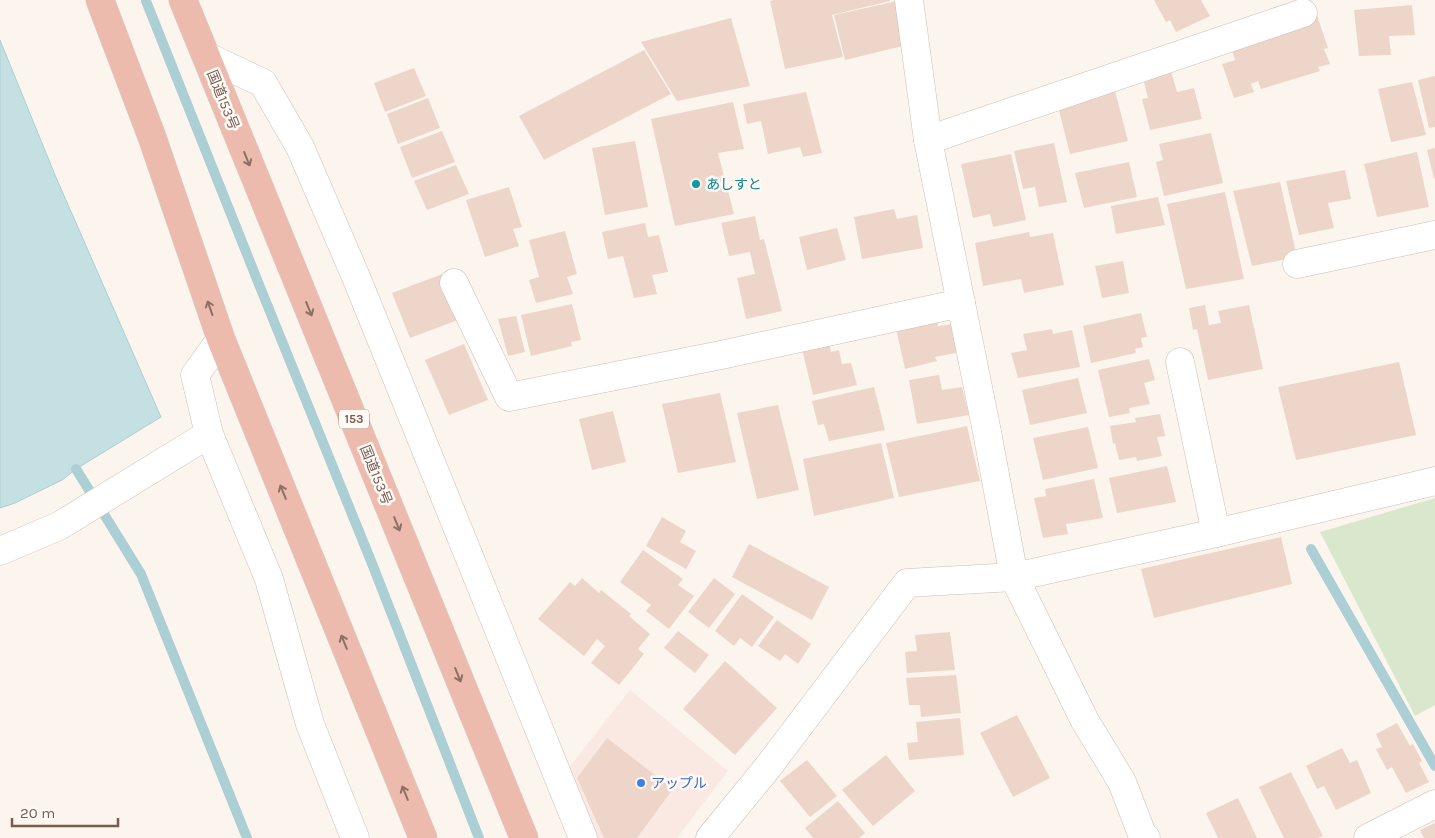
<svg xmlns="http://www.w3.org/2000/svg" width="1435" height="838" viewBox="0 0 1435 838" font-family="Karla,'Noto Sans JP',sans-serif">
	<rect width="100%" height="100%" fill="#fbf5ee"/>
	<!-- commercial -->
	<polygon fill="#fae9e3" points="630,690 728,771 677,838 597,838 567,770"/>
	<!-- green -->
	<polygon fill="#d9e8cd" points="1435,498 1435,705 1415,716 1320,532"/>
	<!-- water -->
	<polygon fill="#c4e0e3" stroke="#abcfd4" points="0,40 55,175 161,417 76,469 62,480 15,503 0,508"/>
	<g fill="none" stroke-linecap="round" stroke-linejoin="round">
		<!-- stream -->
		<g stroke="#abcfd4" stroke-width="10">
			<polyline points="146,1 260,287 373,566 479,838"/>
			<polyline points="76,469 141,574 247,838"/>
			<polyline points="1311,549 1435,766"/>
		</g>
	</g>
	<!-- building -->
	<g fill="#edd6c9">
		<polygon points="774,0 890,0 890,1 832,15 843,57 785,69 770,1"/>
		<polygon points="1154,0 1201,0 1210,16 1176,32 1170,20 1166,22"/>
		<polygon points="897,1 907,45 845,60 834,15"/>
		<polygon points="1412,5 1415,35 1389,36 1391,55 1359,56 1354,10"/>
		<polygon points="1317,15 1328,48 1324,49 1330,64 1318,67 1320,71 1261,89 1258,81 1251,84 1254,92 1234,98 1222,64 1235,60 1232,50 1285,25"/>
		<polygon points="731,18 750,86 677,101 641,42"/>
		<polygon points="644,50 671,94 544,160 519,116"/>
		<polygon points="414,68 426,96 385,112 374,83"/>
		<polygon points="1171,71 1177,92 1194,88 1202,119 1150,130 1142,99 1148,98 1143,78"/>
		<polygon points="1435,76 1435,127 1429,128 1418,80"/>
		<polygon points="1412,82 1426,135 1391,142 1378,89"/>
		<polygon points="1115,91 1128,141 1070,154 1058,106"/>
		<polygon points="806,92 822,153 803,157 800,147 768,154 761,121 747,124 743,104"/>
		<polygon points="428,98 440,128 398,144 387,114"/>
		<polygon points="733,102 744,149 718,153 734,214 675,226 651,119"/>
		<polygon points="442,131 455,162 412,178 400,147"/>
		<polygon points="1211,133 1223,183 1164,196 1156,162 1163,160 1159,144"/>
		<polygon points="635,141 648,207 605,215 592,148"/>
		<polygon points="1054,143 1067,202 1039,207 1035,187 1023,189 1014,151"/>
		<polygon points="1435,148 1435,178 1434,179 1427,150"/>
		<polygon points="1417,152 1429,207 1377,217 1364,164"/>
		<polygon points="1011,154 1026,220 993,227 990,214 973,218 961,164"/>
		<polygon points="1129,162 1137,197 1084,208 1075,173"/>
		<polygon points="456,165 469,194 427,210 414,181"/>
		<polygon points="1345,170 1351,199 1328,203 1334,228 1299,235 1286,181"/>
		<polygon points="1280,182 1297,257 1252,266 1233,191"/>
		<polygon points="509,187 522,227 513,229 519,246 485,257 466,200"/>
		<polygon points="1225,192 1244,279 1186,289 1167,204"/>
		<polygon points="1158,197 1165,225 1116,234 1111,206"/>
		<polygon points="894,209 897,219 917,215 923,248 862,259 854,217"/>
		<polygon points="755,216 760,240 764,239 782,311 746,319 737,278 755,274 750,252 729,256 721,223"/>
		<polygon points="645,223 648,237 659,235 668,272 652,275 657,294 634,298 623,256 608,259 602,232"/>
		<polygon points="837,228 846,260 807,270 799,237"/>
		<polygon points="565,231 577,274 567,277 573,294 536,303 529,280 539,277 529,240"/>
		<polygon points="1029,232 1030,237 1053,233 1064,285 1024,293 1021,279 983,286 975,243"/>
		<polygon points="1123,261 1129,293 1102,298 1095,266"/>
		<polygon points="445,273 463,318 410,338 392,293"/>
		<polygon points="572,304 581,340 571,342 572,346 531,356 521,315"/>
		<polygon points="1205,305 1209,325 1221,323 1218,311 1249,305 1263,369 1208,380 1197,329 1193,330 1189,308"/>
		<polygon points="1141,313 1147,337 1141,338 1143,347 1135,349 1136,353 1091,363 1083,326"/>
		<polygon points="936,315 938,326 954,324 960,352 935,357 937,361 905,369 895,324"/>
		<polygon points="516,316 525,352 508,356 498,319"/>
		<polygon points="1052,329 1053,334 1072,330 1080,367 1018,378 1011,353 1027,350 1023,334"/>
		<polygon points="829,342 831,352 839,350 842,364 851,363 857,385 813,395 802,349"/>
		<polygon points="464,344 488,400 449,415 425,360"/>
		<polygon points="1149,359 1155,380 1144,383 1150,404 1129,408 1130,413 1109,417 1098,370"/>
		<polygon points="1399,362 1416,435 1296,460 1278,387"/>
		<polygon points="939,375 942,390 962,387 969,415 917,424 909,380"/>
		<polygon points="1078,378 1087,413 1030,425 1022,390"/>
		<polygon points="874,387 885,430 829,441 824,424 818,425 812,401"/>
		<polygon points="720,393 736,462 678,473 662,404"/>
		<polygon points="778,405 799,490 757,499 737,413"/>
		<polygon points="613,411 626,462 592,470 579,419"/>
		<polygon points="1160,414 1165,436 1157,437 1162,456 1137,461 1136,457 1119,460 1115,443 1113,444 1110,426 1136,422 1135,418"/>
		<polygon points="967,426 980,481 899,497 886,443"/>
		<polygon points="1088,427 1098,468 1043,480 1033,438"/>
		<polygon points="881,443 894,498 814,516 803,459"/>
		<polygon points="1167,466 1176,502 1117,513 1109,478"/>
		<polygon points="1094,479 1103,518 1066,524 1068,534 1043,538 1034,498 1046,496 1045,489"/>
		<polygon points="662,517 686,531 680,542 696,551 686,569 646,546"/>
		<polygon points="1281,537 1292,584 1154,618 1141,569"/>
		<polygon points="749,544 829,587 812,620 732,577"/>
		<polygon points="643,550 683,579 678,585 694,596 669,629 646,611 651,605 620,582"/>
		<polygon points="582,578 599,593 601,590 631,614 629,616 650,634 638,649 644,654 619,685 591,663 605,646 597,639 584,656 538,619 570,582 575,586"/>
		<polygon points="714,578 735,594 709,628 688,612"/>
		<polygon points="742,594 774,617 752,647 740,638 734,646 715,631"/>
		<polygon points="777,620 811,644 798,664 785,654 780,661 758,646"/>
		<polygon points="678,631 709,655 695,673 664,648"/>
		<polygon points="950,632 955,670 907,673 905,652 917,651 915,635"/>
		<polygon points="725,661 777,708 735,755 683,709"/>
		<polygon points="956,675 961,713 921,717 920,705 909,705 906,678"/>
		<polygon points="1017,715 1050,778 1013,797 980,733"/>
		<polygon points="960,718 964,755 909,760 907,743 918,742 916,722"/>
		<polygon points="1397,723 1410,746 1413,744 1422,761 1419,763 1429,782 1406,793 1392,767 1387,770 1376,749 1382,747 1376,734"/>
		<polygon points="607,738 673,789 637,838 604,838 577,778"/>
		<polygon points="1342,748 1350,763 1357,760 1371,793 1336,810 1324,786 1317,789 1306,766"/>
		<polygon points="886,755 915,791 873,826 842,790"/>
		<polygon points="807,760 837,796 810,817 780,781"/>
		<polygon points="1291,772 1323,836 1318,838 1284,838 1259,787"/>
		<polygon points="1238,798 1257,838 1218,838 1206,813"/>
		<polygon points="838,801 865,833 859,838 813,838 805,828"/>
		<polygon points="1435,823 1435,838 1424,838 1420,830"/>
	</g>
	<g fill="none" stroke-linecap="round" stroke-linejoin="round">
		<defs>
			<g id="street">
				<polyline points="909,0 928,140 987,432 1014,577 1085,721 1122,782 1142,834 1146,838"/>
				<polyline points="206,56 263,83 300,147 356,277 583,838"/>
				<polyline points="928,140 1303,13"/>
				<polyline points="1297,264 1435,235"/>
				<polyline points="454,283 509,397 721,355 961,303"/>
				<polyline points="221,339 195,375 209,434 269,579 310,724 355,838"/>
				<polyline points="1180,362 1216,533"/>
				<polyline points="0,551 59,526 209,434"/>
				<polyline points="710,838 768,767 907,583 1014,577 1216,533 1435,481"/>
				<polyline points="1368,838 1435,804"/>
			</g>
			<g id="highway">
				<polyline points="100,0 152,137 221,339 423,838"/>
				<polyline points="183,0 524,838"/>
			</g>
		</defs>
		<!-- street casing -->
		<use href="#street" stroke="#cdbeb4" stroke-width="29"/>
		<!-- highway casing -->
		<use href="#highway" stroke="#d8d2cf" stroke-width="29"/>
		<!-- street -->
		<use href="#street" stroke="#fff" stroke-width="28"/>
		<!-- highway -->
		<use href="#highway" stroke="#edbbad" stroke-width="28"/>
	</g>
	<!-- one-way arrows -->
	<defs><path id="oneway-shaft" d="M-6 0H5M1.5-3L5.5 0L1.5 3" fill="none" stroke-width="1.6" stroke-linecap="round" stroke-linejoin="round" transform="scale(1.25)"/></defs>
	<g stroke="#8d7064">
		<use href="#oneway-shaft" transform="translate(247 159) rotate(68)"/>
		<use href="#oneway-shaft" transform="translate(210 308) rotate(-109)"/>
		<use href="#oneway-shaft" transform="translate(309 309) rotate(68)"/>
		<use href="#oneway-shaft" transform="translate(283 492) rotate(-112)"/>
		<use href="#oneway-shaft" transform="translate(397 524) rotate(68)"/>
		<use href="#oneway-shaft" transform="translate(344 642) rotate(-112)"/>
		<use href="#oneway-shaft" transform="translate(458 675) rotate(68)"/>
		<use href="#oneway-shaft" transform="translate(405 793) rotate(-112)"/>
	</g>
	<!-- markers -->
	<circle fill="#0f9aa8" stroke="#fef9f4" stroke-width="2" cx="696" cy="184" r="5"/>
	<circle fill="#3f7fe0" stroke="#fef9f4" stroke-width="2" cx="641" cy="783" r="5"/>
	<g text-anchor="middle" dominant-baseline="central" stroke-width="5" stroke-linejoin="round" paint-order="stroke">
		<!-- shield labels -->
		<rect fill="#fef9f4" stroke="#9e8c83" stroke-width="1" x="339" y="409.5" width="30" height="19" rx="4"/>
		<g font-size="12" font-weight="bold" fill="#755d52">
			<text x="354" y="419">153</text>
		</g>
		<!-- street labels -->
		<g font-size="14" fill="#755d52" stroke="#fef9f4">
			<text transform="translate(223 100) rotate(68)">国道153号</text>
			<text transform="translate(376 475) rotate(68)">国道153号</text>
		</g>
		<!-- culture labels -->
		<g font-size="14" fill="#0d838f" stroke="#fef9f4" text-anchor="start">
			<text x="706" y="184">あしすと</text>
		</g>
		<!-- shop labels -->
		<g font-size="14" fill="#366cbe" stroke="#fef9f4" text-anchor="start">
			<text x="651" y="783">アップル</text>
		</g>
	</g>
	<!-- scale -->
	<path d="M12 818v8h106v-8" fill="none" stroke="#755d52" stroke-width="2.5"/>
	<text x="20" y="818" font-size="15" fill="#755d52" stroke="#fef9f4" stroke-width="4" paint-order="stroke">20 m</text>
</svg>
